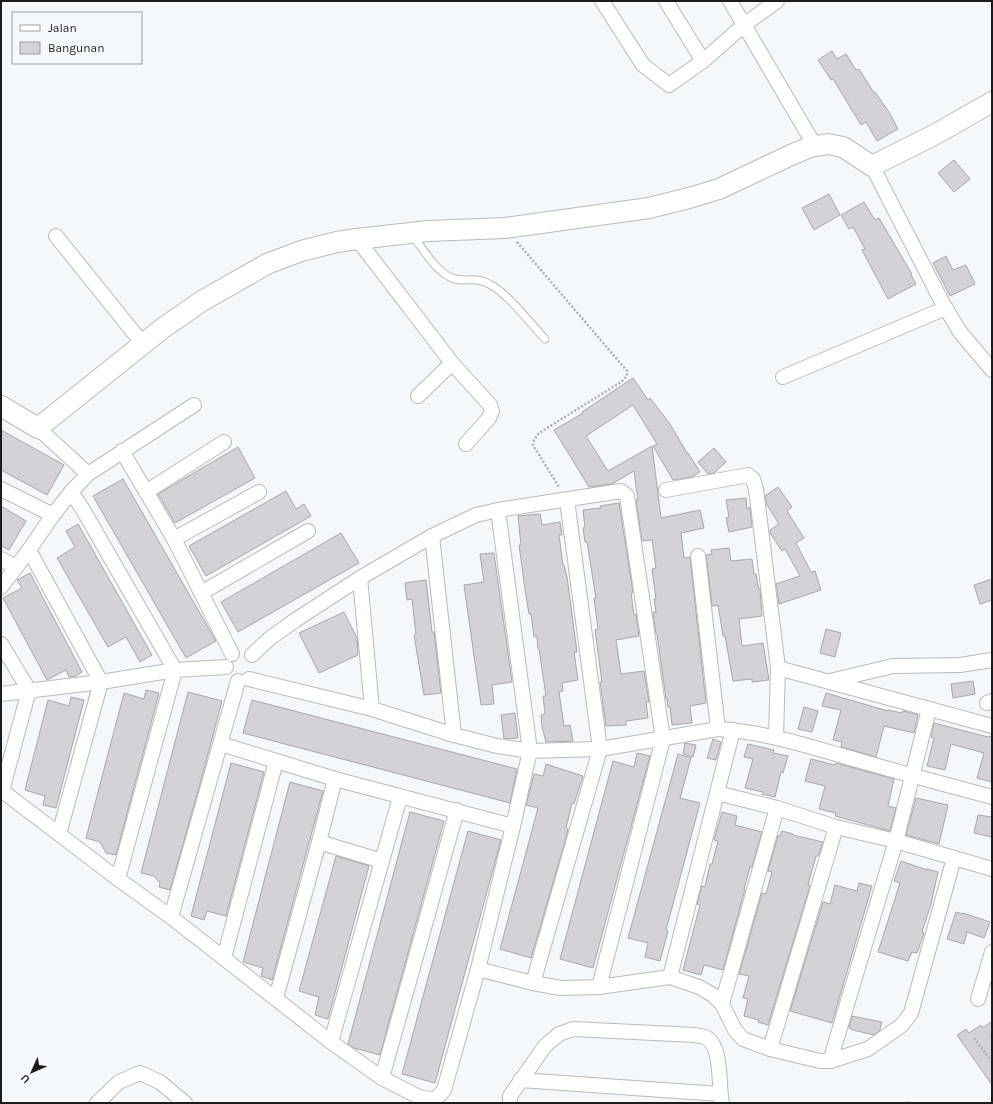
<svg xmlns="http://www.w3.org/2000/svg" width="993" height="1104" viewBox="0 0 993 1104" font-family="Karla,sans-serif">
	<rect width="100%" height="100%" fill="#f4f8fb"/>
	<!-- building -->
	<g fill="#d2d2d7" stroke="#a6a7ab">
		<polygon points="832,51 837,59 846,54 856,70 859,69 874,93 875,92 889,112 898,129 877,141 866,122 861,125 833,79 831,80 818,60"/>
		<polygon points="954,160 970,179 954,192 938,173"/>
		<polygon points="829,194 840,215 814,230 802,208"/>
		<polygon points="864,202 875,220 879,218 912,274 911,275 916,284 888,299 862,250 865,249 853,227 849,229 841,215"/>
		<polygon points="946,256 953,270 966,265 975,284 950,296 933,263"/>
		<polygon points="633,378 648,400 650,398 670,424 687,453 688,453 700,472 692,477 673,480 653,446 657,444 633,405 586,436 608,471 652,446 661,518 700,510 704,528 681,533 684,558 690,557 706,703 690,706 692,723 672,725 670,707 668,707 667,699 666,699 657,634 656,634 653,612 656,612 654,599 656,599 652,569 656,568 652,540 642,541 636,500 638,500 634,471 612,484 589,487 554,430 583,413 582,412"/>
		<polygon points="1,430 64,465 47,495 1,470"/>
		<polygon points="238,447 255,478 175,523 158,494"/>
		<polygon points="714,448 726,462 714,473 708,474 698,462"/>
		<polygon points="123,479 216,641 186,658 93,496"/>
		<polygon points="778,487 792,507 787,511 804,538 796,543 811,572 815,571 821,590 779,604 776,584 800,576 785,549 782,551 770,533 770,530 779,524 767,505 765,496"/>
		<polygon points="286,491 296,509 304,504 311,516 206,576 189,546"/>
		<polygon points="746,498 747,509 750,507 752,527 729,532 726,518 729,517 726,500"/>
		<polygon points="619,503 633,592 631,593 634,615 636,614 639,636 616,640 621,674 644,671 649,702 646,702 648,718 626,721 626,725 606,726 600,682 602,682 595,630 598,629 594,598 596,598 587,542 585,542 583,528 585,527 583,510 601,508 600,506"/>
		<polygon points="1,506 26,521 9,550 1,546"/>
		<polygon points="540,514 542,525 560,522 562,535 559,535 563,565 564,565 567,577 577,652 574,652 578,680 562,683 563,691 559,692 564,726 570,725 573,741 546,742 542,727 541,715 545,714 543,696 546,696 539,649 538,649 537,637 534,637 531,614 529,614 526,596 519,545 521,545 518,516"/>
		<polygon points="78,524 152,655 140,662 126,637 108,647 57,558 75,547 66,531"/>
		<polygon points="341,533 359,563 238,632 221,602"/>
		<polygon points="729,548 731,561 752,559 754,574 756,574 758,586 759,589 760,589 762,616 739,619 742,646 763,643 769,680 752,682 752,679 733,681 725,636 723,636 718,605 712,606 706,555 712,554 711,550"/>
		<polygon points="494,553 512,682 492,685 494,704 481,705 464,585 484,582 480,554"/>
		<polygon points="30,573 82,672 74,677 69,677 66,670 47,680 3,598 22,588 17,580"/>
		<polygon points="992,579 992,600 980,604 974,585"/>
		<polygon points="426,580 432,632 434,632 441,693 424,695 414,635 416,634 412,599 407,600 405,583"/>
		<polygon points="344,612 357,638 358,655 319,673 299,633"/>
		<polygon points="826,629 841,633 835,657 820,653"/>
		<polygon points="973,681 975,694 953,698 951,684"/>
		<polygon points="146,690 159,693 116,855 106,853 100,842 86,838 124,693 144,699"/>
		<polygon points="188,692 222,701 201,780 170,890 159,887 160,883 154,876 141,873"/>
		<polygon points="826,693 888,711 888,710 902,713 903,711 918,715 914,733 884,726 876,757 841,747 842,742 833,740 841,710 822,706"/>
		<polygon points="71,697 84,700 56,808 43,805 45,796 25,790 48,700 69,706"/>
		<polygon points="252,700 517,769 510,803 243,733"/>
		<polygon points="804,707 818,711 812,732 798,729"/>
		<polygon points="515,713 518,738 504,739 501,715"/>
		<polygon points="934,723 988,737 992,736 992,782 977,778 984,753 951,744 945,770 927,766 934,738 931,737"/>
		<polygon points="713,739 721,742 716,760 707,758"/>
		<polygon points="685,743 696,745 693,757 683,754"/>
		<polygon points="748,744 774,750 773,753 788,756 783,773 781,772 775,797 762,794 763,792 745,788 753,759 744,757"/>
		<polygon points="637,753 650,756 593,968 560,959 613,761 634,767"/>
		<polygon points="678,754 691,758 680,798 700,803 666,930 668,931 660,961 645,957 648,943 628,938"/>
		<polygon points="811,759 835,765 836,763 894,779 888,806 896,808 890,831 835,816 836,813 819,809 825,786 805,781"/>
		<polygon points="231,763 264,772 226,916 207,911 204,920 191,916"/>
		<polygon points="546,764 583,776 574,804 572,803 566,828 568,829 565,842 531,958 500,949 538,808 526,805 534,774 543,776"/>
		<polygon points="290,782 323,791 272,980 261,976 263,968 243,962"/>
		<polygon points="916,798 948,805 939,844 906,835"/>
		<polygon points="410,812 444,821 380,1055 354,1048 348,1044"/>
		<polygon points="722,812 737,816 735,825 762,832 752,867 750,867 744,889 745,889 723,970 704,965 701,975 683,970 700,905 697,904 702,886 705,887 710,864 712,864 718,841 714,840"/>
		<polygon points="978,815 992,817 992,837 974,833"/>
		<polygon points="468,831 501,840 435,1083 402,1074"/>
		<polygon points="782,831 793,834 793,835 823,842 818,856 816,856 808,885 810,886 768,1025 758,1022 759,1020 744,1016 748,999 743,998 749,976 739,974 762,893 766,894 772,872 768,871 778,836 780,836"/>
		<polygon points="336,856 369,866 328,1019 315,1015 319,997 299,991"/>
		<polygon points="901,861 927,870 927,869 938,872 931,904 922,932 924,933 917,953 912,952 908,961 878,952 900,883 894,881"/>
		<polygon points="859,883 872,886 832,1023 790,1011 823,902 830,904 835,885 857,891"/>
		<polygon points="956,912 963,914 963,913 990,922 984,938 967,932 964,944 947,939"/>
		<polygon points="852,1016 882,1022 880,1030 874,1035 853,1030 849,1028"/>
		<polygon points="992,1021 992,1085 957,1035 966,1029 969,1033 981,1025 983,1028"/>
	</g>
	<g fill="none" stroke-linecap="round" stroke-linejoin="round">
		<defs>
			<path id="lane" d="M413 236C423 249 438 275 455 279 469 282 476 276 491 285 508 294 531 324 545 339"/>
			<g id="street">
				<polyline points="602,1 643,65 669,85 703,61"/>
				<polyline points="666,1 703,61 744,25 777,1"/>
				<polyline points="730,1 815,146"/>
				<polyline points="872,166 942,302 960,332 992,370"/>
				<polyline points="56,236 143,344"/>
				<polyline points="357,239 452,363 490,405 492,411 489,418 466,444"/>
				<polyline points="783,377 946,308"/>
				<polyline points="418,396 452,363"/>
				<polyline points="38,428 88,474"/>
				<polyline points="122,451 174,539 232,654"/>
				<polyline points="1,489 53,515"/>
				<polyline points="666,490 748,475 753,479 756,489 778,668 776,737"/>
				<polyline points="71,492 82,508 175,670 118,879"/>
				<polyline points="146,492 224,442"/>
				<polyline points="432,536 454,735"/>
				<polyline points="174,539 259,492"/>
				<polyline points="29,550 101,682 59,834"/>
				<polyline points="698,556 718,729"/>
				<polyline points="1,559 16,567"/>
				<polyline points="360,578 372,709"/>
				<polyline points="1,587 29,550 53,515 71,492 88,474 194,405"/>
				<polyline points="201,593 308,531"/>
				<polyline points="1,644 29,690 2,791"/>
				<polyline points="252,655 269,639 294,621 360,578 432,536 476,515 498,510 621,491 627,496 663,739 599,987"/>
				<polyline points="778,668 992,726"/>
				<path d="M249 679 372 709 454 735 497 746 530 751 600 749 718 729C767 732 810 747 857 760 902 773 947 785 992 797"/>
				<polyline points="830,681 893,666 960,665 992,660"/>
				<polyline points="1,694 101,682 175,670 226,667"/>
				<polyline points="987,703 992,701"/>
				<polyline points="221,744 335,779 513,826"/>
				<polyline points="1,790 118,879 171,917 331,1042 382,1078 419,1097 435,1100 444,1090 478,969 513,826 530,751 498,510"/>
				<polyline points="717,793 777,808 836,827 896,841 992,869"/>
				<polyline points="319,842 382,861"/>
				<polyline points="171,917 238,681"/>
				<polyline points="224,958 276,761"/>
				<polyline points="478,969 533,983 561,988 599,987 670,977 699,987 713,995 722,1004 735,1030 743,1039 770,1049 820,1061 830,1061 868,1049 902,1025 911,1013 954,858"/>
				<polyline points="670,977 733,730"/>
				<polyline points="533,983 600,749 567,500"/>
				<polyline points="276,998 319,842 335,779"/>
				<polyline points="978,999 992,952"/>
				<polyline points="722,1004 777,808"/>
				<polyline points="331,1042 400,797"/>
				<polyline points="770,1049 836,827"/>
				<polyline points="830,1061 896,841 929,709"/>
				<polyline points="382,1078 457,810"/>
				<polyline points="520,1080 720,1094"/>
				<polyline points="97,1103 119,1082 140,1073 160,1082 185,1103"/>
				<path d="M510 1103V1096L545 1046 559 1034 573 1029 695 1035C698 1036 702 1036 705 1037 723 1045 718 1086 722 1103"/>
			</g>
			<polyline id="secondary" points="1,406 38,428 163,328 202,301 267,264 301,251 337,242 357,239 428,231 505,228 649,208 689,198 719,189 791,155 810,147 828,144 843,147 872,166 934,135 992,102"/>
		</defs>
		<!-- lane casing -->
		<use href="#lane" stroke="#b7bbbe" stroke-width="9"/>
		<!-- street casing -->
		<use href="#street" stroke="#b7bbbe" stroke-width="16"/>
		<!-- secondary casing -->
		<use href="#secondary" stroke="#b7bbbe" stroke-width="22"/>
		<!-- path -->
		<g stroke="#acafb1" stroke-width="2.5" stroke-dasharray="2 2" stroke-linecap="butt">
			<polyline points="517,242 627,371 627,376 621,382 539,433 534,440 533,445 559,487"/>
			<polyline points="991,1036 992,1038"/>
			<polyline points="974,1038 992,1062"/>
			<polyline points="907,1103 912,1103"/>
		</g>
		<!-- lane -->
		<use href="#lane" stroke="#fff" stroke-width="7"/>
		<!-- street -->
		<use href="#street" stroke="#fff" stroke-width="14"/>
		<!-- secondary -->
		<use href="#secondary" stroke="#fff" stroke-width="20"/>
	</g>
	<!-- border -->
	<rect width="993" height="1104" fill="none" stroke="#1b1c1d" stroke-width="4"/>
	<!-- legend -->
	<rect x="12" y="12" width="130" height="52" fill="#f4f8fb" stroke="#9da0a2"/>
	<rect x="20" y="25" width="20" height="6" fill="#ffffff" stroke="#9da0a2"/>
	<text x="48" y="32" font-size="12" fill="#1b1c1d">Jalan</text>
	<rect x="20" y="42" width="20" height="12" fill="#d2d2d7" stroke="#9da0a2"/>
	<text x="48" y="52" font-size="12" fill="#1b1c1d">Bangunan</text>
	<!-- north arrow -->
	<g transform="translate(32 1072) rotate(225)" stroke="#f4f8fb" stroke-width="3" paint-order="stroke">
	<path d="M0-3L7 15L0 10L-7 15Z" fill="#1b1c1d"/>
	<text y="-6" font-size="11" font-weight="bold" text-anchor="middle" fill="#1b1c1d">U</text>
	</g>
</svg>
